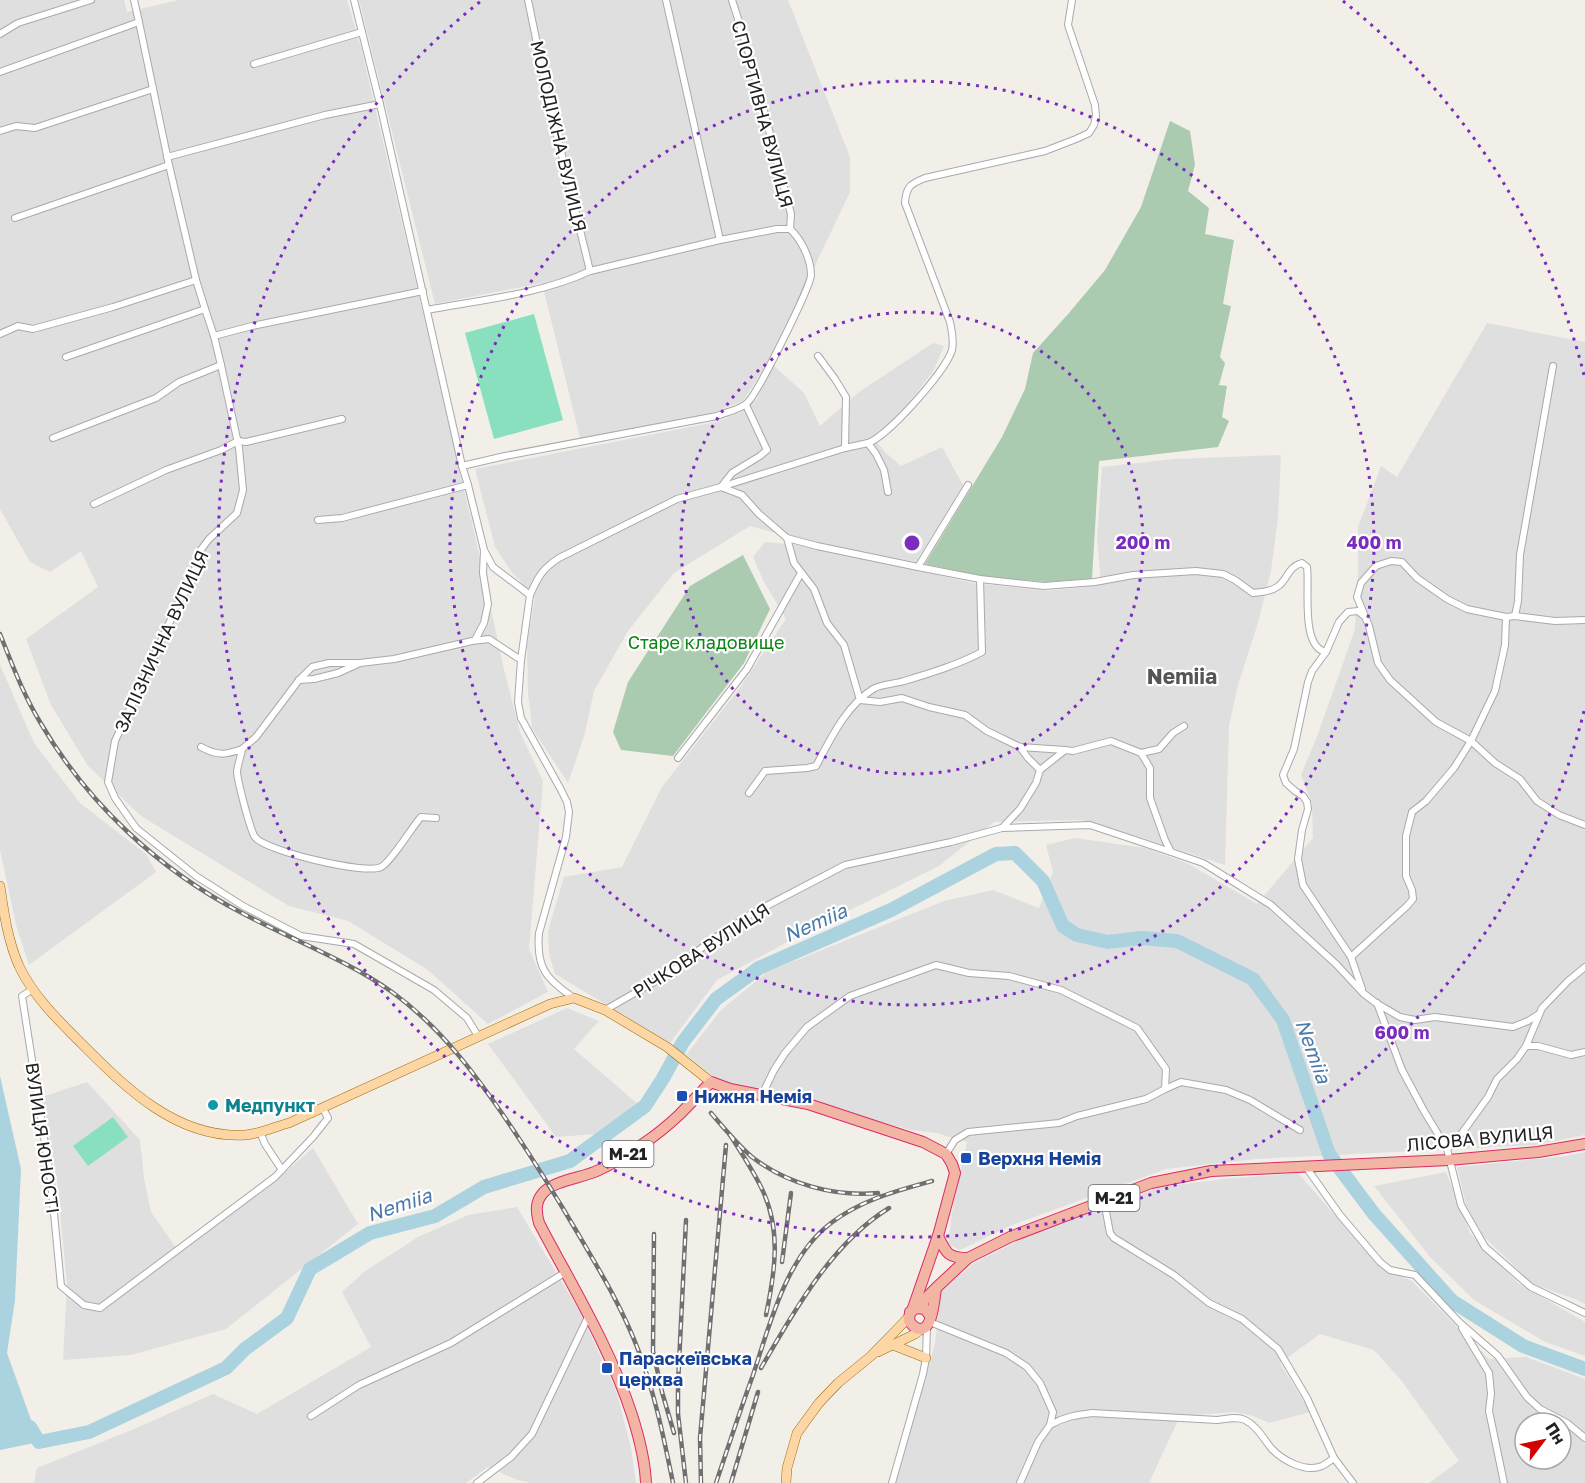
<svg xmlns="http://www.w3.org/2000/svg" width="1585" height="1483" viewBox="0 0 1585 1483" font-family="'Golos Text',sans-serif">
	<rect width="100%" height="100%" fill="#f2efe9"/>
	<!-- residential -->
	<g fill="#e0dfdf" fill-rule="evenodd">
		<polygon points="0,0 124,0 127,12 179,0 347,0 361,47 475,536 505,674 520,732 543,781 529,949 548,992 488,1024 428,970 348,921 289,906 141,816 88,766 51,705 26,639 98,587 81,551 50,572 30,562 0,509"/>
		<polygon points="359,0 788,0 850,157 850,192 772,356 743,401 699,418 580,438 542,283 435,304"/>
		<polygon points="1487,323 1585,342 1585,1135 1535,1145 1256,1159 1166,1169 1010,1226 960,1250 948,1244 953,1206 967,1142 936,1133 911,1130 779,1095 735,1086 714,1077 686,1055 721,1010 767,972 944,901 993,890 1039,908 1053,872 1046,845 1075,838 1145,848 1187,863 1257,904 1313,838 1312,804 1301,775 1318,734 1355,629 1358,574 1358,527 1381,466 1397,477"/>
		<polygon points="933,343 944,346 934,370 903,411 874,438 884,451 901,466 942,447 963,485 916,562 816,544 750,526 674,573 628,631 594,691 585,733 568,783 532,728 528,693 527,646 535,598 511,571 495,547 475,469 716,422 741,412 757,399 773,365 804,393 820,426 859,392"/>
		<polygon points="1281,455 1278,518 1271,571 1258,623 1238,685 1229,726 1225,865 1143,838 1081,820 994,822 939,866 810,930 717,980 670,1043 555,974 549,954 548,931 564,877 622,867 662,787 739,689 786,619 763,580 753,557 765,542 797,545 843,554 973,583 1048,591 1101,585 1097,538 1102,467 1175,459"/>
		<polygon points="0,665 34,743 80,803 146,854 156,872 29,965 16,925 0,850"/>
		<polygon points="567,1008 599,1021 574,1049 640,1106 597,1134 556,1137 488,1044"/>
		<polygon points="87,1082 140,1140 144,1178 151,1212 179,1252 280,1177 313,1148 358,1224 226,1329 131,1355 63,1360 67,1284 57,1180 42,1097"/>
		<polygon points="1585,1152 1585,1304 1577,1300 1533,1284 1484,1237 1466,1205 1457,1167 1567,1156"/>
		<polygon points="1446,1172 1470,1233 1518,1283 1585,1322 1585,1356 1545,1342 1474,1300 1430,1257 1374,1186"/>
		<path d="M1298 1173 1380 1267 1412 1281 1489 1359 1526 1357 1585 1379V1483H1429L1459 1461 1401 1380 1374 1350 1320 1334 1280 1363 1310 1412 1269 1423 1253 1416 1235 1412 1180 1416 1149 1483H895L935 1343 941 1290 974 1263 1026 1237 1159 1187 1224 1179ZM1525 1423H1561V1459H1525Z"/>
		<polygon points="517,1207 581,1314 616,1390 631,1448 636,1483 530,1483 515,1479 488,1467 466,1483 34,1483 37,1468 134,1429 213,1394 257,1414 371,1347 342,1292 364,1272 418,1237 468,1215"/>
	</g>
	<!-- cemetery -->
	<g fill="#aacbaf">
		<polygon points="1170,121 1190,131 1195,165 1188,191 1209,208 1205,234 1234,240 1223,304 1231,306 1220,357 1225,363 1219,385 1227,386 1222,417 1229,421 1218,447 1099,461 1092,579 1046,582 985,577 925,564 1002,437 1025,389 1033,353 1069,313 1105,270 1141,207"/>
		<polygon points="743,555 770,609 744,663 673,756 621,750 613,732 628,682 690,586"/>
	</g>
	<!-- pitch -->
	<g fill="#88e0be">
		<polygon points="534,314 563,420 494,439 465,333"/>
		<polygon points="113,1117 128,1137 88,1166 73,1146"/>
	</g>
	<!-- water -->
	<polygon fill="#aad3df" points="0,1076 21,1169 15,1300 7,1353 39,1442 0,1450"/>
	<!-- pier -->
	<polygon fill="#fff" points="524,1141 563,1202 557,1205 519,1144"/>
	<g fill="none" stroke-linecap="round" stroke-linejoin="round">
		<!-- river -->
		<polyline stroke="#aad3df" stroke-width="14" points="30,1427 39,1442 89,1432 226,1368 245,1349 287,1318 310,1269 370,1233 435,1216 484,1187 570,1161 645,1106 662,1080 683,1042 716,999 759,968 891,910 996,854 1015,853 1043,881 1063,926 1077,935 1108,942 1141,938 1177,941 1253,979 1283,1020 1329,1154 1374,1214 1452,1301 1523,1346 1585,1369"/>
		<defs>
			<g id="minor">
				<polyline points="528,0 549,102 590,271"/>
				<polyline points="666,0 720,240"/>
				<polyline points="732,0 748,50 791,214 790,229"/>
				<polyline points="362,32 380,104 462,466 468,485"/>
				<polyline points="0,34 18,23 91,0"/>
				<polyline points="254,64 362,32 354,0"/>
				<polyline points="0,72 139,22 134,0"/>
				<polyline points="0,131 16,126 35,128 153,89"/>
				<polyline points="167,157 325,115 380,104"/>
				<polyline points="169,165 196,280"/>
				<polyline points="15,218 169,165 139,22"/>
				<path d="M427 310C481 300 541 294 590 271L720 240 777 229H790C801 239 811 259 811 275 811 286 757 395 747 403 740 410 726 412 717 416L505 456 462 466"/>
				<polyline points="0,334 18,326 33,329 113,307 196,280 205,309 66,357"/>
				<polyline points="214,336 252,326 423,291"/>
				<polyline points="818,356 835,379 846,397 845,448 868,443 876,454 884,470 888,492"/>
				<polyline points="221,365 239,448 243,490 237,513 209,539 200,551 192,580 179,602 115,741 108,782 115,798 136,828 196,876 243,906 301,936 354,944 434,990 467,1018 478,1036"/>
				<polyline points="746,405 767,450 760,456 732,473 721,487 742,495 759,514 787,538 817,546 918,567"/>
				<polyline points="53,438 156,398 179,382 221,365 214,336 205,309"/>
				<path d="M868 443C888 436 946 371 952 350 954 341 952 331 950 322L905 203C906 187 910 184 925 178L1045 151 1076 139 1089 133 1094 125 1096 116 1095 105 1068 25 1072 0"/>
				<path d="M968 485 918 567 980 579 1044 586 1095 582 1133 575 1196 571 1223 574 1235 580 1253 593C1261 592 1270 592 1277 587 1288 580 1287 567 1302 563L1307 567C1310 587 1300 647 1326 652L1339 622 1348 612 1358 611 1364 616"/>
				<polyline points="94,504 166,470 221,450 238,441 246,442 342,419"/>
				<polyline points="318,520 342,518 468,485 484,550 483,573 488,604 484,623 475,640"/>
				<polyline points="787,538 794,563 814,589 827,623 844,645 860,700 880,702 902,698 929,707 965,715 987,731 1020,747 1065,750 1073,751 1111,741 1141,753 1159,749 1173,733 1184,726"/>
				<path d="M484 550 493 567 530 595 521 660 518 702 521 718 560 788 567 802 569 812 566 837 539 933C536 968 546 979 574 998"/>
				<path d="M530 595C538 577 542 569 559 558L677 499 721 487 845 448"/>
				<polyline points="1515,616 1518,601 1520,555 1553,366"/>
				<polyline points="1585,620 1555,621 1515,616 1506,617 1467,609 1447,599 1417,578 1402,562 1391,561 1376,566 1361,583 1357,597 1369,626 1378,663 1390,680 1436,722 1471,741 1495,763 1520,779 1537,801 1559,815 1585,825"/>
				<polyline points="1326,652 1312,671 1308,682 1294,749 1283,775 1286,783 1295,791 1303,796 1307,802 1308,809 1302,830 1298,859 1303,885 1351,957 1362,989"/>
				<polyline points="299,680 314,679 338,673 360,663 394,659 472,641 489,639 521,660"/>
				<path d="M201 747C218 756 225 755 242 749 241 756 238 764 237 771 237 779 250 830 255 837 265 851 366 875 381 867 391 862 412 827 421 817L436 818"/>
				<polyline points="1020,747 1028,758 1040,770 1064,751"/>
				<polyline points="242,749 256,737 299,680 312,667 329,663 357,663"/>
				<polyline points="1141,753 1150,768 1150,798 1165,840 1171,852 1203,863 1271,905 1336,964 1363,993 1376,1003 1400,1017 1415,1020 1435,1017 1513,1027 1528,1021 1539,1014"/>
				<polyline points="678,758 747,669 801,573"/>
				<path d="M749 793 765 771 807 768 816 766C831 738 846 706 873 689 881 684 895 684 904 681 931 673 957 665 982 652L980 579"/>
				<polyline points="1002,828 1090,825 1171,852"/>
				<polyline points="1351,957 1407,906 1413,899 1412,890 1406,876 1406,836 1412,812 1426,801 1454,768 1471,741 1495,691 1505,645 1506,617"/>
				<polyline points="1585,967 1568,981 1542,1008 1526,1046 1538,1046 1571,1055 1585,1052"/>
				<polyline points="33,989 22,996 51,1182 61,1286 84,1305 100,1308 275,1177 313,1137 328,1118 322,1107"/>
				<polyline points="1377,1003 1402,1070 1424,1111 1447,1149 1461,1205 1485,1247 1531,1287 1585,1313"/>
				<polyline points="605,1010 668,974 712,940 751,914 845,865 951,842 1002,828 1020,809 1036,783 1040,770"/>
				<polyline points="1165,1089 1181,1082 1226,1090 1250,1100 1300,1130"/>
				<polyline points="762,1095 774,1070 785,1053 807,1027 850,996 936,965 969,973 1009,976 1061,990 1137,1028 1166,1069 1165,1089 1146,1099 1077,1116 1059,1123 968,1132 955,1140 946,1154"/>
				<polyline points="260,1132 265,1144 282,1170"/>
				<polyline points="1447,1149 1462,1133 1488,1097 1497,1079 1517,1059 1526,1046"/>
				<polyline points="1306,1167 1340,1215 1380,1262 1390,1270 1415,1275 1459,1322 1498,1356 1527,1397 1540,1409 1567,1423 1585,1438"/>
				<polyline points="1104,1201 1110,1233 1114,1238 1174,1275 1209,1303 1242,1319 1278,1349 1307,1398 1334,1458 1353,1483"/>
				<polyline points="930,1322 1006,1353 1027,1367 1040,1383 1053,1412 1050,1425 1038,1442 1020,1483"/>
				<polyline points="1462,1328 1489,1373 1491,1394 1489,1411 1504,1483"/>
				<polyline points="311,1416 359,1385 451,1343 566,1272"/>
				<path d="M1050 1425C1064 1417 1076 1415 1092 1413L1217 1420C1226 1419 1237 1416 1245 1420 1257 1426 1263 1438 1271 1448 1282 1460 1305 1473 1322 1466 1326 1464 1330 1461 1334 1458"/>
				<polyline points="477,1483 511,1457 532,1434 589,1315"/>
				<polyline points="892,1483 923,1374 926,1358 927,1326"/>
			</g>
			<g id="primary">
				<path d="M0 886C4 914 8 941 19 966 33 996 59 1021 82 1044 126 1088 177 1139 245 1135 260 1134 274 1127 289 1123L550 1004 574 998 605 1010 667 1047 711 1082"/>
				<polyline points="893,1345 926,1358"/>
				<polyline points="878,1352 915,1334 922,1329"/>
				<polyline points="786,1483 787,1468 797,1433 819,1403 838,1383 871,1356 909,1317"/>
			</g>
			<g id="trunk">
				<path d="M938 1236C946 1253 948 1258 968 1258"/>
				<polyline points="921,1307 925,1299 936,1288 968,1258 1010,1237 1151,1183 1211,1171 1449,1160 1538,1152 1585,1144"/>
				<path d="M930 1316 925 1309 916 1308 910 1312 909 1321C912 1325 915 1329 921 1329 933 1328 934 1299 936 1289"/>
				<path d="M646 1483C645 1460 639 1437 632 1415 610 1347 572 1286 539 1223 536 1212 535 1202 543 1193 554 1180 583 1178 599 1170 626 1157 657 1136 679 1115 690 1104 700 1093 711 1082L730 1089 808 1104 923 1142 946 1154 952 1164 955 1173 938 1236 912 1311"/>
			</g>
		</defs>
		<!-- minor casing -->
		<use href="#minor" stroke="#a9a9a9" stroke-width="8"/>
		<!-- primary casing -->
		<use href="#primary" stroke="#a06b00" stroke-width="10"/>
		<!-- trunk casing -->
		<use href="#trunk" stroke="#dc2a67" stroke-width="12"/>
		<!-- minor -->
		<use href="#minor" stroke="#fff" stroke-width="6"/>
		<!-- primary -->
		<use href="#primary" stroke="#fcd6a4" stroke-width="9"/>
		<!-- trunk -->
		<use href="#trunk" stroke="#f2b4a3" stroke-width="10"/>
		<defs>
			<g id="rail">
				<path d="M0 634C12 664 23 694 40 722 87 803 159 870 242 913 292 940 345 959 392 992 443 1029 479 1079 514 1131 536 1164 557 1198 577 1232 600 1271 623 1309 639 1352 655 1394 664 1439 673 1483"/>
				<path d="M711 1113C724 1128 737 1144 752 1157 787 1184 834 1197 878 1193"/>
				<path d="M730 1135C741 1152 752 1169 761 1187 782 1229 775 1272 766 1315"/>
				<polyline points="654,1234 653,1351 662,1392 674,1433"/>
				<polyline points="782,1262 791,1193"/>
				<path d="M761 1368C794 1311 832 1243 889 1208"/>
				<polyline points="686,1483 678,1414 678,1384 686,1220"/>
				<polyline points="701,1483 700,1438 726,1145"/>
				<path d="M716 1483C728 1447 740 1411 753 1375 770 1324 786 1257 831 1223 861 1200 896 1191 932 1181"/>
				<polyline points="731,1483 758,1392"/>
			</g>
		</defs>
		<!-- rail casing -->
		<use href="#rail" stroke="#707070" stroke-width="4.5"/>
		<!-- rail -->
		<use href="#rail" stroke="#fff" stroke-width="2" stroke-dasharray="7" stroke-linecap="butt"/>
	</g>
	<!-- distance rings -->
	<g fill="none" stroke="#7b2cbf" stroke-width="3" stroke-dasharray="3 6">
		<circle cx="912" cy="543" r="231"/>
		<circle cx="912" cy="543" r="462"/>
		<path d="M1584 711A693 693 0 1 1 481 1M1343 1A693 693 0 0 1 1584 375"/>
	</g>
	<!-- markers -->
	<g fill="#1a4fb4" stroke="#fff" stroke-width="2">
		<rect x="676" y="1090" width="12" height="12" rx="3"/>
		<rect x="960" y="1152" width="12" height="12" rx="3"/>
		<rect x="601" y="1362" width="12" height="12" rx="3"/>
	</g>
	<circle fill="#0f9aa8" stroke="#fff" stroke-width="2" cx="213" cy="1105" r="6"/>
	<g text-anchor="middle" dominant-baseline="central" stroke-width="4.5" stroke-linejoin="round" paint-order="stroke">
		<!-- shield labels -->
		<g fill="#fff" stroke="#646464" stroke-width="1.5">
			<rect x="602.5" y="1141" width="51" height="26" rx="4.5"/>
			<rect x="1088.5" y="1185" width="51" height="26" rx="4.5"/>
		</g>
		<g font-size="16" font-weight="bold" fill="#222">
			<text x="628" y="1154">М-21</text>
			<text x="1114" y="1198">М-21</text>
		</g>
		<!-- street labels -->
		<g font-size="18" fill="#222" stroke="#fff">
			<text transform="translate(763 114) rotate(75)">СПОРТИВНА ВУЛИЦЯ</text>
			<text transform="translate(559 136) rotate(77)">МОЛОДІЖНА ВУЛИЦЯ</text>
			<text transform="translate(161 641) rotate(-65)">ЗАЛІЗНИЧНА ВУЛИЦЯ</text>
			<text transform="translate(701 950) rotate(-33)">РІЧКОВА ВУЛИЦЯ</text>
			<text transform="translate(43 1138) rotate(82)">ВУЛИЦЯ ЮНОСТІ</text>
			<text transform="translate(1480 1138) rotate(-5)">ЛІСОВА ВУЛИЦЯ</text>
		</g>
		<!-- park labels -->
		<g font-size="18" fill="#0c8416" stroke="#fff">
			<text x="706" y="642">Старе кладовище</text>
		</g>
		<!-- transit labels -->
		<g font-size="18" font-weight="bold" fill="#164399" stroke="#fff" text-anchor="start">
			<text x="694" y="1096">Нижня Немія</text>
			<text x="978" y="1158">Верхня Немія</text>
			<text x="619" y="1358">Параскеївська<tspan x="619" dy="21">церква</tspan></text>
		</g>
		<!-- culture labels -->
		<g font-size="18" font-weight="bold" fill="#0d838f" stroke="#fff" text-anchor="start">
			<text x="225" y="1105">Медпункт</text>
		</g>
		<!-- water labels -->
		<g font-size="20" font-style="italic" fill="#4a7aab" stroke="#fff">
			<text transform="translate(815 922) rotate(-24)">Nemiia</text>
			<text transform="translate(1314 1051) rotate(70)">Nemiia</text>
			<text transform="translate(399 1204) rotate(-18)">Nemiia</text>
		</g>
		<!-- quarter labels -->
		<g font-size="21" font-weight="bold" fill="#555" stroke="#fff">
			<text x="1182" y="676">Nemiia</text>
		</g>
	</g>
	<circle cx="912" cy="543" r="9" fill="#7b2cbf" stroke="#fff" stroke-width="3"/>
	<g font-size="18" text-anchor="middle" font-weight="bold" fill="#7b2cbf" stroke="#fff" stroke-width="4.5" stroke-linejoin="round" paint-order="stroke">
		<text x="1143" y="549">200 m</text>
		<text x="1374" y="549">400 m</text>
		<text x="1402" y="1039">600 m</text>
	</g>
	<!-- north arrow -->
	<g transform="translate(1543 1441) rotate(58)"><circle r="28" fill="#ffffff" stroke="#a7a7a7" stroke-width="1.5"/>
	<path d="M0-4.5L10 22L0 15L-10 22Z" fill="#d40000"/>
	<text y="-9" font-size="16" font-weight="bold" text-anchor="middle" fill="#222222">Пн</text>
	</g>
</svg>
